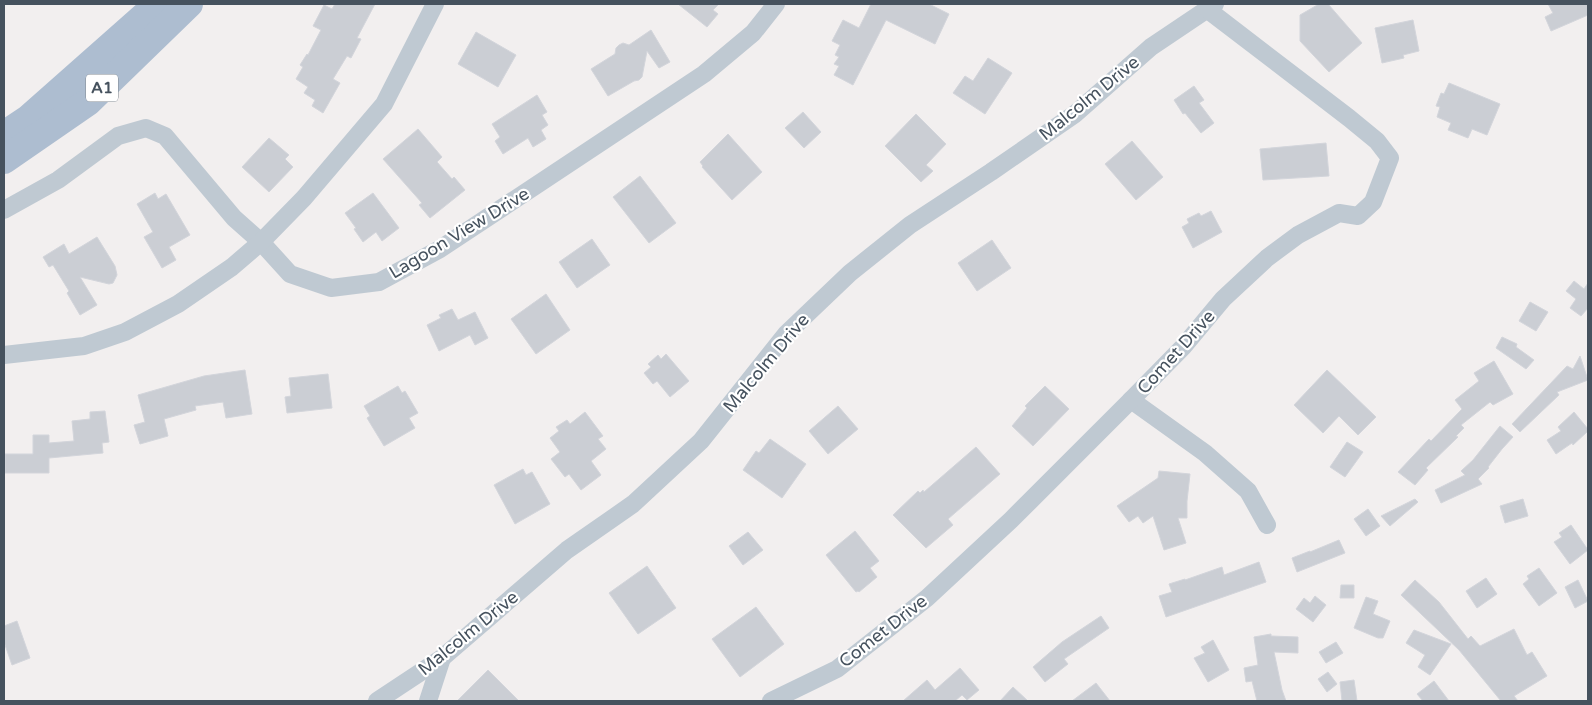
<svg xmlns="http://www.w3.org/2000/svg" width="1592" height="705" viewBox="0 0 1592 705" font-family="'Varela Round',sans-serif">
	<rect width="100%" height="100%" fill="#f2efef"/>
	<!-- building -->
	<g fill="#cbced4" stroke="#d3d5db">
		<polygon points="335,4 375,4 357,38 361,39 351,58 347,56 333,79 340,83 323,113 312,106 315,100 304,93 308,87 296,79 303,67 300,65 307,54 308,55 321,30 313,26 324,5 332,9"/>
		<polygon points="678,4 719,4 713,10 718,14 707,27"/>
		<polygon points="871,4 929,4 949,14 935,44 886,20 853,85 834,75 839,66 834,64 839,57 835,55 840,45 832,41 843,20 859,28"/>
		<polygon points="1319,4 1328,4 1362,43 1329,72 1300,41 1300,15"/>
		<polygon points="1548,4 1588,4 1588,15 1551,31 1545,17 1553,13"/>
		<polygon points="1413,20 1419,51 1403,55 1404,58 1382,63 1375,28"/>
		<polygon points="651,30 670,62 659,68 647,51 642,77 639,80 634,81 608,96 591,69 615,54 616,48 619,45 623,43 629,45"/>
		<polygon points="476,32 516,55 498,87 458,64"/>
		<polygon points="988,58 1012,73 985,114 953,93 965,76 973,81"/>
		<polygon points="1449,83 1500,104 1487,135 1472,129 1468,138 1448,130 1451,123 1437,117 1440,107 1436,106 1441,93 1444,94"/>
		<polygon points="1194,86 1204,100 1199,103 1214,123 1201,133 1185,113 1183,114 1174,100"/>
		<polygon points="537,95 547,112 542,115 548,125 541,130 546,139 533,147 528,138 503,154 495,141 500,137 492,124"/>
		<polygon points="803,112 821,132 804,148 785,128"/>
		<polygon points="916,114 946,144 926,165 933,171 921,182 885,146"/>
		<polygon points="418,129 442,157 437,162 452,179 454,177 465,190 430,218 419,205 422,203 383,159"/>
		<polygon points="728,134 762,172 732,200 702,167 703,166 700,162"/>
		<polygon points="269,138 289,155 285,159 293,167 269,192 242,167"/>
		<polygon points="1132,141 1163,177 1136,200 1105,164"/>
		<polygon points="1326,143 1329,176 1263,180 1260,149"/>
		<polygon points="640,176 676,223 649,243 613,197"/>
		<polygon points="155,193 158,199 166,194 190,235 169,247 176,260 162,268 144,237 153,232 137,204"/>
		<polygon points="373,193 399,228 382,241 376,232 363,242 354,229 356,228 345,213"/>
		<polygon points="1211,211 1222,232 1193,248 1182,227 1189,223 1187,219 1199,213 1201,216"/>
		<polygon points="97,237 115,266 117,275 113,283 109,284 80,277 97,305 80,315 67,293 69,291 53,265 49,267 43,257 64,244 69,254"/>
		<polygon points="592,239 610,265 577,288 559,262"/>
		<polygon points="992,240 1011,268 977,291 958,263"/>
		<polygon points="1574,281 1584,289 1588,283 1588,308 1581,316 1570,308 1576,299 1566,291"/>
		<polygon points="546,294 570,330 536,354 511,319"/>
		<polygon points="1530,302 1548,312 1536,331 1519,321"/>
		<polygon points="452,309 458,320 475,312 488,338 475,345 470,335 439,351 427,325 441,318 439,315"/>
		<polygon points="1502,337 1517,344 1516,347 1534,360 1526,369 1496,348"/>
		<polygon points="666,354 689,381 670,397 657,381 653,384 644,373 651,367 648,364 658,355 661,359"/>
		<polygon points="1580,356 1588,380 1557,392 1559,395 1520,432 1512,424 1567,366 1573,369"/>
		<polygon points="1494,361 1513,394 1493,405 1490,402 1461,425 1464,428 1456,436 1458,437 1426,468 1428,470 1415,485 1398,472 1429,439 1431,441 1462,409 1455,400 1479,381 1474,373"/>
		<polygon points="245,370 252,414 226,418 223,402 195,406 196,410 164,419 168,436 140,444 134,425 145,422 138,395 204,376"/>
		<polygon points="1327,370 1376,417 1358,435 1339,416 1323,433 1294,405"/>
		<polygon points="328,374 332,408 287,413 285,397 291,396 289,378"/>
		<polygon points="398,386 402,393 405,391 418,413 409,418 415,428 384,446 367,418 370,416 364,406"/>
		<polygon points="1045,386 1069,409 1033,446 1012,426 1027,408 1025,406"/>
		<polygon points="838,406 858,429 828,454 809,431"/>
		<polygon points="105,411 109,442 102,443 103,453 49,458 49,473 5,473 5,454 33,454 33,435 49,435 49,443 74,441 72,421 90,419 90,412"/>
		<polygon points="585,412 603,436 598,439 606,449 591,461 601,475 581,490 569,474 565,477 551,459 560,452 550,438 559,431 556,427 567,420 570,424"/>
		<polygon points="1574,412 1588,429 1588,431 1573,445 1572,443 1556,454 1547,440 1561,431 1558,427"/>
		<polygon points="1500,426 1513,437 1502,449 1488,467 1489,468 1478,479 1482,484 1441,503 1435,490 1465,475 1461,471 1473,460"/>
		<polygon points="770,439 806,464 782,498 743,470 756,451 759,453"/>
		<polygon points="1347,442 1363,452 1345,477 1330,467"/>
		<polygon points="976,447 1000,474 948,519 953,525 926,548 893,515 918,491 920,493 923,490 924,492"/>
		<polygon points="523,469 526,475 532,472 550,504 515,524 494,485"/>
		<polygon points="1159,471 1190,474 1187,501 1187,518 1178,518 1186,543 1164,550 1153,516 1143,523 1138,516 1129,522 1117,506 1158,478"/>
		<polygon points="1415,499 1418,502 1390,526 1381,516"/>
		<polygon points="1523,499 1528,516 1505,523 1500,506"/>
		<polygon points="1368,509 1380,526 1366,536 1354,519"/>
		<polygon points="1571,525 1588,550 1570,564 1554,542 1562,537 1559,533"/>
		<polygon points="855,531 879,561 870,568 877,577 859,592 858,591 856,592 826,555"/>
		<polygon points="748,532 763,550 743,565 729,546"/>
		<polygon points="1339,540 1345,553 1297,572 1292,558 1310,551 1310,552"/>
		<polygon points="1259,562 1266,582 1166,617 1159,596 1172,592 1169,584 1185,579 1185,580 1222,567 1224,575"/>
		<polygon points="647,566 676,608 638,634 609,593"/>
		<polygon points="1539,568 1557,593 1539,606 1523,584 1529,579 1527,576"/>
		<polygon points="1486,578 1497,594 1477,608 1466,591"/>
		<polygon points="1415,580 1439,602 1468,639 1471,636 1480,646 1514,629 1527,655 1532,652 1547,676 1514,696 1518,701 1501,701 1459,650 1401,595"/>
		<polygon points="1578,580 1588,601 1575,608 1565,587"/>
		<polygon points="1341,585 1354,585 1354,598 1340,598"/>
		<polygon points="1315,596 1326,605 1313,622 1296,609 1304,598 1310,603"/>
		<polygon points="1366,597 1378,601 1373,614 1390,621 1383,638 1378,638 1354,628"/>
		<polygon points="756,607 784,644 740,677 712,639"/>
		<polygon points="1101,616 1109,628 1064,659 1068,664 1045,682 1033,667 1062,642"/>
		<polygon points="17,621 30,658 12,665 4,642 4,626"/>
		<polygon points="1414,630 1451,644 1430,675 1418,667 1425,655 1406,643"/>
		<polygon points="1271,634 1271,636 1298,637 1298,653 1274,652 1282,690 1286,701 1257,701 1252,681 1246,682 1244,668 1258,665 1254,637"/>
		<polygon points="1213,640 1229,670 1208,682 1194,658 1205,653 1201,647"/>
		<polygon points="1336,642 1343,653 1326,663 1319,652"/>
		<polygon points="960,668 979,690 967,700 962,695 955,701 903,701 927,680 935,690"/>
		<polygon points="488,670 519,701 457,701"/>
		<polygon points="1328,672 1337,684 1327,692 1318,679"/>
		<polygon points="1354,680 1357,701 1342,701 1340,682"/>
		<polygon points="1434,681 1449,701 1423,701 1417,694"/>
		<polygon points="1096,683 1110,701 1072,701"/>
		<polygon points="1013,687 1028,701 1000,701"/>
	</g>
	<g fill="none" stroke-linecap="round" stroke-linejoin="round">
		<!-- minor -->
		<g stroke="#bfc9d2" stroke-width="18">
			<polyline points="4,210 58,180 118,136 146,128 165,136 234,218 261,242 290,274 331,288 379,282 440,249 704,74 753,33 776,4"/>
			<polyline points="4,355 84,346 125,332 178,304 232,267 261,242 304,198 384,104 435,4"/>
			<polyline points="1131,400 1205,453 1248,491 1267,525"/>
			<polyline points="377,701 442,658 567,550 633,504 701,441 786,334 850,273 910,225 991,172 1075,114 1151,47 1215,4"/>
			<polyline points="428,701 442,658"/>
			<polyline points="771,701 837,669 927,598 1011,520 1131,400 1183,347 1223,299 1267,258 1298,235 1339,213 1358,216 1373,202 1390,158 1377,141 1349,118 1208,10"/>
		</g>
		<!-- primary -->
		<g stroke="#adbdd0" stroke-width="28">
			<polyline points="4,135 28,119 158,4"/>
			<polyline points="4,160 88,102 189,4"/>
		</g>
	</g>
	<g text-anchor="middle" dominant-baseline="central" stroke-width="4.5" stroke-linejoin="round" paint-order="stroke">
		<!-- shield labels -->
		<rect fill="#fff" stroke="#7e868e" stroke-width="1" x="86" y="74.5" width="32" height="27" rx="4"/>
		<g font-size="16" font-weight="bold" fill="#46525e">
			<text x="102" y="88">A1</text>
		</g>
		<!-- street labels -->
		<g font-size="18" fill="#46525e" stroke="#fff">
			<text transform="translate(1089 98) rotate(-39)">Malcolm Drive</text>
			<text transform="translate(459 233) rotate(-31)">Lagoon View Drive</text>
			<text transform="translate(1176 352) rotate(-48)">Comet Drive</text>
			<text transform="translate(766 363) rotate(-50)">Malcolm Drive</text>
			<text transform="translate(883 631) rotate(-38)">Comet Drive</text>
			<text transform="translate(468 633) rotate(-39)">Malcolm Drive</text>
		</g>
	</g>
	<!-- border -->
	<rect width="1592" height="705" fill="none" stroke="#46525e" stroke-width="10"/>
</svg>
